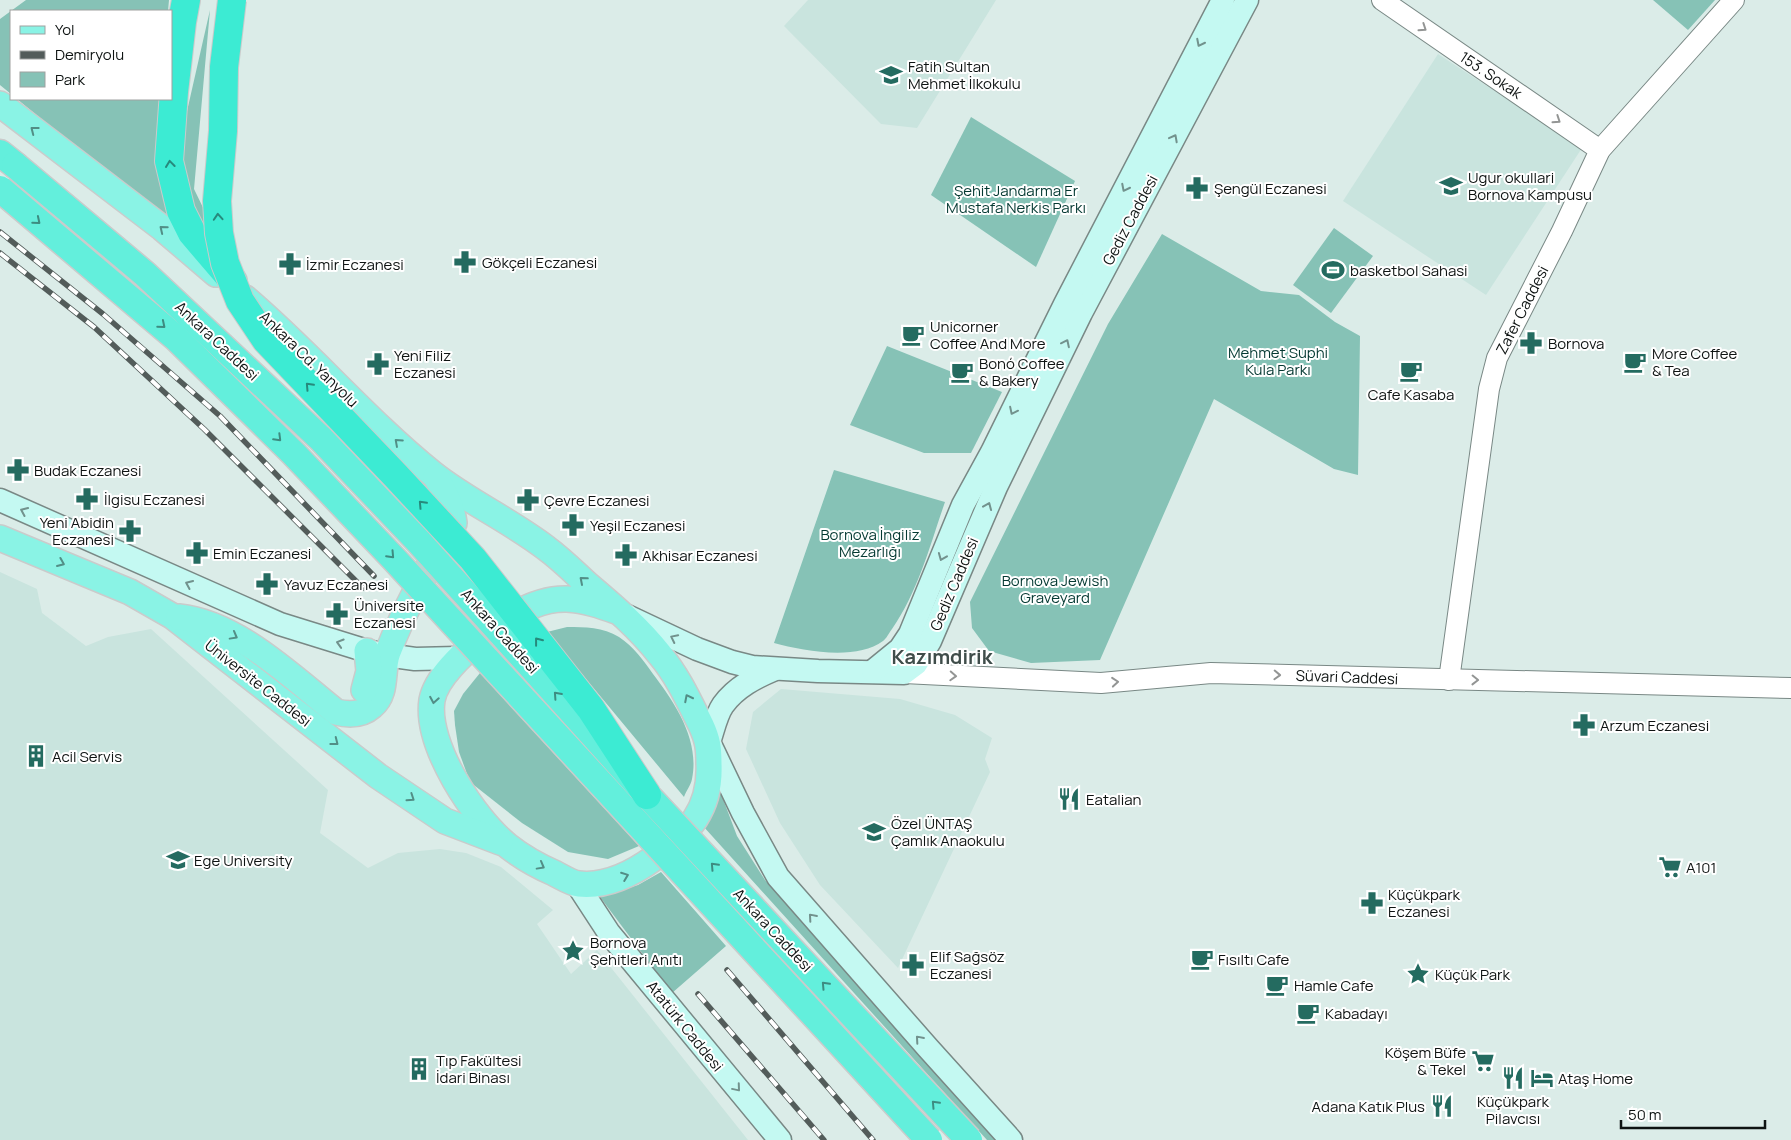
<svg xmlns="http://www.w3.org/2000/svg" width="1791" height="1140" viewBox="0 0 1791 1140" font-family="Manrope,sans-serif">
	<rect width="100%" height="100%" fill="#dbece8"/>
	<!-- built -->
	<g fill="#c9e4de">
		<polygon points="808,0 996,0 917,128 881,124 784,26"/>
		<polygon points="1438,54 1582,148 1486,295 1343,201"/>
		<polygon points="0,572 37,589 42,613 86,646 108,637 151,629 328,790 320,833 368,868 398,853 440,849 466,853 501,867 553,910 537,924 571,974 597,950 748,1140 0,1140"/>
		<polygon points="781,689 900,699 955,715 992,738 985,759 990,772 898,968 820,885 780,823 746,749 753,712"/>
	</g>
	<!-- green -->
	<g fill="#86c2b6">
		<polygon points="26,0 169,0 168,11 11,11 11,94 0,85 0,19"/>
		<polygon points="1653,0 1715,0 1688,30"/>
		<polygon points="210,10 194,189 210,222 210,242 188,212 175,164"/>
		<polygon points="17,99 161,99 173,227"/>
		<polygon points="971,117 1075,181 1036,267 931,195"/>
		<polygon points="1334,228 1373,256 1331,313 1293,285"/>
		<polygon points="1162,234 1261,291 1299,295 1335,322 1360,336 1358,475 1334,469 1214,399 1100,660 1031,663 989,651 972,628 970,602 1108,324"/>
		<polygon points="887,346 1002,392 971,453 924,453 850,425"/>
		<path d="M834 470 945 502C930 545 918 592 892 629 889 633 886 639 883 641 856 661 804 651 774 643Z"/>
		<path d="M567 627C585 627 603 627 619 637 633 646 644 661 653 674 675 703 700 740 692 779 691 785 686 791 684 797L547 632Z"/>
		<polygon points="480,673 639,846 608,859 568,852 522,823 470,782 459,752 455,725 454,711 463,694"/>
		<polygon points="720,791 737,836 765,880 1000,1140 987,1140 703,826"/>
		<polygon points="661,872 726,946 672,993 600,897 638,885"/>
	</g>
	<g fill="none" stroke-linecap="round" stroke-linejoin="round">
		<defs>
			<g id="tertiary">
				<polyline points="1382,0 1600,150"/>
				<polyline points="904,673 1101,683 1211,673 1791,688"/>
				<polyline points="1449,680 1489,389 1497,358 1562,231 1600,150 1734,0"/>
			</g>
			<g id="secondary">
				<polyline points="0,500 280,624 367,651 386,655 415,659 457,658"/>
				<polyline points="627,616 697,649 732,662 752,667 818,671 904,673 916,664 930,641 996,487 1081,313 1247,0"/>
				<path d="M775 669C756 677 736 687 723 705 716 715 713 731 709 742L743 813 778 877 928 1048 1011 1140"/>
				<polyline points="873,671 900,649 910,634 963,505 992,452 1065,304 1223,0"/>
				<polyline points="577,884 609,933 780,1140"/>
			</g>
			<g id="primary">
				<polyline points="0,104 162,228 216,274"/>
				<path d="M245 298C310 353 366 420 433 474 467 501 511 521 546 548 561 559 574 572 587 584 613 606 639 628 660 655 677 675 689 701 701 725 708 740 709 748 709 764 711 809 689 833 654 858 632 874 607 887 579 884 571 883 562 877 554 873 538 866 522 857 508 846 474 819 425 745 432 700 436 677 465 652 482 637 505 618 536 598 567 599 585 600 602 606 619 612"/>
				<polyline points="0,538 130,592 172,616 378,776 445,821 500,842"/>
				<path d="M179 617C237 623 292 677 336 712 348 715 362 715 372 706 388 693 381 670 388 652 405 607 430 565 454 523 452 506 444 492 436 477"/>
				<polyline points="364,690 369,671 367,651"/>
			</g>
			<polyline id="trunk" points="0,153 15,165"/>
			<polyline id="motorway" points="186,0 182,22 174,92 169,161 181,211 192,233 233,281"/>
		</defs>
		<!-- tertiary casing -->
		<use href="#tertiary" stroke="#798885" stroke-width="22"/>
		<!-- secondary casing -->
		<use href="#secondary" stroke="#798885" stroke-width="25"/>
		<!-- primary casing -->
		<use href="#primary" stroke="#cacbcb" stroke-width="28"/>
		<!-- trunk casing -->
		<use href="#trunk" stroke="#cacbcb" stroke-width="29"/>
		<!-- motorway casing -->
		<use href="#motorway" stroke="#cacbcb" stroke-width="30"/>
		<!-- tertiary -->
		<use href="#tertiary" stroke="#fff" stroke-width="20"/>
		<!-- secondary -->
		<use href="#secondary" stroke="#c4f9f2" stroke-width="22"/>
		<!-- primary -->
		<use href="#primary" stroke="#8af3e5" stroke-width="25"/>
		<!-- trunk -->
		<use href="#trunk" stroke="#63efdc" stroke-width="26"/>
		<!-- motorway -->
		<use href="#motorway" stroke="#3cebd3" stroke-width="28"/>
		<defs>
			<g id="rail">
				<polyline points="0,232 103,314 220,416 374,576"/>
				<polyline points="0,253 94,327 204,429 363,588"/>
				<polyline points="727,970 873,1140"/>
				<polyline points="698,994 824,1140"/>
			</g>
		</defs>
		<!-- rail casing -->
		<use href="#rail" stroke="#535c5a" stroke-width="5.5"/>
		<!-- rail -->
		<use href="#rail" stroke="#fff" stroke-width="4" stroke-dasharray="11" stroke-linecap="butt"/>
		<defs>
			<g id="trunk-bridge">
				<polyline points="15,165 145,274 321,439 418,541 647,795 969,1140"/>
				<polyline points="0,189 176,338 294,454 395,560 929,1140"/>
			</g>
			<polyline id="motorway-bridge" points="232,0 224,67 223,131 217,201 219,233 225,263 240,301 266,340 396,476 473,559 591,709 647,795"/>
		</defs>
		<!-- trunk-bridge casing -->
		<use href="#trunk-bridge" stroke="#cacbcb" stroke-width="29" stroke-linecap="butt"/>
		<!-- motorway-bridge casing -->
		<use href="#motorway-bridge" stroke="#cacbcb" stroke-width="30" stroke-linecap="butt"/>
		<!-- trunk-bridge -->
		<use href="#trunk-bridge" stroke="#63efdc" stroke-width="26"/>
		<!-- motorway-bridge -->
		<use href="#motorway-bridge" stroke="#3cebd3" stroke-width="28"/>
	</g>
	<!-- one-way arrows -->
	<defs><path id="oneway-chevron" d="M-2-3.5L2.5 0L-2 3.5" fill="none" stroke-width="1.6" stroke-linecap="round" stroke-linejoin="round" transform="scale(1.25)"/></defs>
	<g stroke="#939594">
		<use href="#oneway-chevron" transform="translate(1423 28) rotate(34)"/>
		<use href="#oneway-chevron" transform="translate(1557 120) rotate(34)"/>
		<use href="#oneway-chevron" transform="translate(1277 675) rotate(2)"/>
		<use href="#oneway-chevron" transform="translate(953 676) rotate(3)"/>
		<use href="#oneway-chevron" transform="translate(1475 680) rotate(1)"/>
		<use href="#oneway-chevron" transform="translate(1115 682) rotate(-5)"/>
	</g>
	<g stroke="#72928d">
		<use href="#oneway-chevron" transform="translate(1200 43) rotate(117)"/>
		<use href="#oneway-chevron" transform="translate(1174 138) rotate(-62)"/>
		<use href="#oneway-chevron" transform="translate(1125 188) rotate(117)"/>
		<use href="#oneway-chevron" transform="translate(1066 343) rotate(-64)"/>
		<use href="#oneway-chevron" transform="translate(1013 411) rotate(116)"/>
		<use href="#oneway-chevron" transform="translate(988 506) rotate(-67)"/>
		<use href="#oneway-chevron" transform="translate(24 511) rotate(-156)"/>
		<use href="#oneway-chevron" transform="translate(942 557) rotate(112)"/>
		<use href="#oneway-chevron" transform="translate(189 584) rotate(-156)"/>
		<use href="#oneway-chevron" transform="translate(674 638) rotate(-154)"/>
		<use href="#oneway-chevron" transform="translate(340 643) rotate(-163)"/>
		<use href="#oneway-chevron" transform="translate(812 917) rotate(-131)"/>
		<use href="#oneway-chevron" transform="translate(919 1039) rotate(-131)"/>
		<use href="#oneway-chevron" transform="translate(737 1088) rotate(50)"/>
	</g>
	<g stroke="#528e86">
		<use href="#oneway-chevron" transform="translate(34 130) rotate(-142)"/>
		<use href="#oneway-chevron" transform="translate(163 229) rotate(-141)"/>
		<use href="#oneway-chevron" transform="translate(398 442) rotate(-138)"/>
		<use href="#oneway-chevron" transform="translate(61 563) rotate(23)"/>
		<use href="#oneway-chevron" transform="translate(583 580) rotate(-139)"/>
		<use href="#oneway-chevron" transform="translate(234 636) rotate(29)"/>
		<use href="#oneway-chevron" transform="translate(688 698) rotate(-117)"/>
		<use href="#oneway-chevron" transform="translate(434 700) rotate(100)"/>
		<use href="#oneway-chevron" transform="translate(335 742) rotate(38)"/>
		<use href="#oneway-chevron" transform="translate(411 798) rotate(34)"/>
		<use href="#oneway-chevron" transform="translate(541 866) rotate(29)"/>
		<use href="#oneway-chevron" transform="translate(625 876) rotate(-21)"/>
	</g>
	<g stroke="#278a7c">
		<use href="#oneway-chevron" transform="translate(170 164) rotate(-97)"/>
		<use href="#oneway-chevron" transform="translate(218 217) rotate(-94)"/>
		<use href="#oneway-chevron" transform="translate(309 386) rotate(-133)"/>
		<use href="#oneway-chevron" transform="translate(422 504) rotate(-133)"/>
		<use href="#oneway-chevron" transform="translate(538 641) rotate(-128)"/>
	</g>
	<g stroke="#3d8c81">
		<use href="#oneway-chevron" transform="translate(37 221) rotate(40)"/>
		<use href="#oneway-chevron" transform="translate(162 325) rotate(40)"/>
		<use href="#oneway-chevron" transform="translate(278 438) rotate(45)"/>
		<use href="#oneway-chevron" transform="translate(391 555) rotate(47)"/>
		<use href="#oneway-chevron" transform="translate(557 695) rotate(-132)"/>
		<use href="#oneway-chevron" transform="translate(714 866) rotate(-133)"/>
		<use href="#oneway-chevron" transform="translate(825 985) rotate(-133)"/>
		<use href="#oneway-chevron" transform="translate(935 1104) rotate(-133)"/>
	</g>
	<!-- icons -->
	<defs>
		<symbol id="school-bare" viewBox="-9 -9 18 18"><path d="M0-5L7-2L0 1L-7-2ZM-4 1L0 2.5L4 1V4Q0 6-4 4Z" fill="#246b60" stroke="#fff" stroke-width="2.5" paint-order="stroke"/></symbol>
		<symbol id="pharmacy-bare" viewBox="-9 -9 18 18"><path d="M-2-6h4v4h4v4h-4v4h-4v-4h-4v-4h4Z" fill="#246b60" stroke="#fff" stroke-width="2.5" paint-order="stroke"/></symbol>
		<symbol id="stadium-bare" viewBox="-9 -9 18 18"><path d="M0-5a6.5 5 0 1 0 0 10a6.5 5 0 1 0 0-10ZM-3.5-1.8h7v3.6h-7Z" fill="#246b60" stroke="#fff" stroke-width="2.5" paint-order="stroke"/></symbol>
		<symbol id="cafe-bare" viewBox="-9 -9 18 18"><path d="M-5.5-4.5H6V0H3Q3 3.5 0 3.5H-2.5Q-5.5 3.5-5.5 0ZM3-3.2v2h1.7v-2ZM-6 4.5H4V6H-6Z" fill="#246b60" stroke="#fff" stroke-width="2.5" paint-order="stroke"/></symbol>
		<symbol id="building-bare" viewBox="-9 -9 18 18"><path d="M-4-6H4V6H1V3H-1V6H-4ZM-2.5-4.3h1.7v1.8h-1.7ZM.8-4.3h1.7v1.8H.8ZM-2.5-1h1.7V.8h-1.7ZM.8-1h1.7V.8H.8Z" fill="#246b60" stroke="#fff" stroke-width="2.5" paint-order="stroke"/></symbol>
		<symbol id="restaurant-bare" viewBox="-9 -9 18 18"><path d="M-5-6h1v4h1v-4h1v4h1v-4h1v5L-1.5 .5V6h-2V.5L-5-1ZM5-6V6H3V1.5H1.5Q1.5-4 5-6Z" fill="#246b60" stroke="#fff" stroke-width="2.5" paint-order="stroke"/></symbol>
		<symbol id="university-bare" viewBox="-9 -9 18 18"><path d="M0-5L7-2L0 1L-7-2ZM-4 1L0 2.5L4 1V4Q0 6-4 4Z" fill="#246b60" stroke="#fff" stroke-width="2.5" paint-order="stroke"/></symbol>
		<symbol id="supermarket-bare" viewBox="-9 -9 18 18"><path d="M-6-5.5h2.5l.6 2H6L4.5 2H-2.5L-4.4-4H-6ZM-1.5 3.2a1.3 1.3 0 1 0 .1 0ZM3 3.2a1.3 1.3 0 1 0 .1 0Z" fill="#246b60" stroke="#fff" stroke-width="2.5" paint-order="stroke"/></symbol>
		<symbol id="sight-bare" viewBox="-9 -9 18 18"><path d="M0-6L1.8-2.2L6-1.7L2.9 1.2L3.7 5.4L0 3.3L-3.7 5.4L-2.9 1.2L-6-1.7L-1.8-2.2Z" fill="#246b60" stroke="#fff" stroke-width="2.5" paint-order="stroke"/></symbol>
		<symbol id="hotel-bare" viewBox="-9 -9 18 18"><path d="M-6-4.5h1.5V1H6V5H4.5V3h-9V5H-6ZM-4 0a1.8 1.8 0 1 1 3.6 0ZM.5 0V-2.5h3Q6-2.5 6 0Z" fill="#246b60" stroke="#fff" stroke-width="2.5" paint-order="stroke"/></symbol>
	</defs>
	<g fill-rule="evenodd">
		<use href="#school-bare" x="875" y="59" width="32" height="32"/>
		<use href="#school-bare" x="1435" y="170" width="32" height="32"/>
		<use href="#pharmacy-bare" x="1181" y="172" width="32" height="32"/>
		<use href="#pharmacy-bare" x="449" y="246" width="32" height="32"/>
		<use href="#pharmacy-bare" x="274" y="248" width="32" height="32"/>
		<use href="#stadium-bare" x="1317" y="254" width="32" height="32"/>
		<use href="#cafe-bare" x="897" y="319" width="32" height="32"/>
		<use href="#pharmacy-bare" x="1515" y="327" width="32" height="32"/>
		<use href="#cafe-bare" x="1619" y="346" width="32" height="32"/>
		<use href="#pharmacy-bare" x="362" y="348" width="32" height="32"/>
		<use href="#cafe-bare" x="1395" y="355" width="32" height="32"/>
		<use href="#cafe-bare" x="946" y="356" width="32" height="32"/>
		<use href="#pharmacy-bare" x="2" y="454" width="32" height="32"/>
		<use href="#pharmacy-bare" x="71" y="483" width="32" height="32"/>
		<use href="#pharmacy-bare" x="512" y="484" width="32" height="32"/>
		<use href="#pharmacy-bare" x="557" y="509" width="32" height="32"/>
		<use href="#pharmacy-bare" x="114" y="515" width="32" height="32"/>
		<use href="#pharmacy-bare" x="181" y="537" width="32" height="32"/>
		<use href="#pharmacy-bare" x="610" y="539" width="32" height="32"/>
		<use href="#pharmacy-bare" x="251" y="568" width="32" height="32"/>
		<use href="#pharmacy-bare" x="321" y="598" width="32" height="32"/>
		<use href="#pharmacy-bare" x="1568" y="709" width="32" height="32"/>
		<use href="#building-bare" x="20" y="740" width="32" height="32"/>
		<use href="#restaurant-bare" x="1053" y="783" width="32" height="32"/>
		<use href="#school-bare" x="858" y="816" width="32" height="32"/>
		<use href="#university-bare" x="162" y="844" width="32" height="32"/>
		<use href="#supermarket-bare" x="1654" y="851" width="32" height="32"/>
		<use href="#pharmacy-bare" x="1356" y="887" width="32" height="32"/>
		<use href="#sight-bare" x="557" y="935" width="32" height="32"/>
		<use href="#cafe-bare" x="1186" y="943" width="32" height="32"/>
		<use href="#pharmacy-bare" x="897" y="949" width="32" height="32"/>
		<use href="#sight-bare" x="1402" y="958" width="32" height="32"/>
		<use href="#cafe-bare" x="1261" y="969" width="32" height="32"/>
		<use href="#cafe-bare" x="1292" y="997" width="32" height="32"/>
		<use href="#supermarket-bare" x="1467" y="1045" width="32" height="32"/>
		<use href="#building-bare" x="403" y="1053" width="32" height="32"/>
		<use href="#restaurant-bare" x="1497" y="1062" width="32" height="32"/>
		<use href="#hotel-bare" x="1526" y="1062" width="32" height="32"/>
		<use href="#restaurant-bare" x="1426" y="1090" width="32" height="32"/>
	</g>
	<g text-anchor="middle" dominant-baseline="central" stroke-width="4" stroke-linejoin="round" paint-order="stroke">
		<!-- poi labels -->
		<g font-size="15" fill="#0e1312" stroke="#fff" text-anchor="start">
			<text x="908" y="66">Fatih Sultan<tspan x="908" dy="17">Mehmet İlkokulu</tspan></text>
			<text x="1468" y="177">Ugur okullari<tspan x="1468" dy="17">Bornova Kampusu</tspan></text>
			<text x="1214" y="188">Şengül Eczanesi</text>
			<text x="482" y="262">Gökçeli Eczanesi</text>
			<text x="306" y="264">İzmir Eczanesi</text>
			<text x="1350" y="270">basketbol Sahasi</text>
			<text x="930" y="326">Unicorner<tspan x="930" dy="17">Coffee And More</tspan></text>
			<text x="1548" y="343">Bornova</text>
			<text x="1652" y="353">More Coffee<tspan x="1652" dy="17">&amp; Tea</tspan></text>
			<text x="394" y="355">Yeni Filiz<tspan x="394" dy="17">Eczanesi</tspan></text>
			<text x="979" y="363">Bonó Coffee<tspan x="979" dy="17">&amp; Bakery</tspan></text>
			<text x="1411" y="394" text-anchor="middle">Cafe Kasaba</text>
			<text x="34" y="470">Budak Eczanesi</text>
			<text x="104" y="499">İlgisu Eczanesi</text>
			<text x="544" y="500">Çevre Eczanesi</text>
			<text x="114" y="522" text-anchor="end">Yeni Abidin<tspan x="114" dy="17">Eczanesi</tspan></text>
			<text x="590" y="525">Yeşil Eczanesi</text>
			<text x="213" y="553">Emin Eczanesi</text>
			<text x="642" y="555">Akhisar Eczanesi</text>
			<text x="284" y="584">Yavuz Eczanesi</text>
			<text x="354" y="605">Üniversite<tspan x="354" dy="17">Eczanesi</tspan></text>
			<text x="1600" y="725">Arzum Eczanesi</text>
			<text x="52" y="756">Acil Servis</text>
			<text x="1086" y="799">Eatalian</text>
			<text x="891" y="823">Özel ÜNTAŞ<tspan x="891" dy="17">Çamlık Anaokulu</tspan></text>
			<text x="194" y="860">Ege University</text>
			<text x="1686" y="867">A101</text>
			<text x="1388" y="894">Küçükpark<tspan x="1388" dy="17">Eczanesi</tspan></text>
			<text x="590" y="942">Bornova<tspan x="590" dy="17">Şehitleri Anıtı</tspan></text>
			<text x="930" y="956">Elif Sağsöz<tspan x="930" dy="17">Eczanesi</tspan></text>
			<text x="1218" y="959">Fısıltı Cafe</text>
			<text x="1435" y="974">Küçük Park</text>
			<text x="1294" y="985">Hamle Cafe</text>
			<text x="1325" y="1013">Kabadayı</text>
			<text x="1466" y="1052" text-anchor="end">Köşem Büfe<tspan x="1466" dy="17">&amp; Tekel</tspan></text>
			<text x="436" y="1060">Tıp Fakültesi<tspan x="436" dy="17">İdari Binası</tspan></text>
			<text x="1558" y="1078">Ataş Home</text>
			<text x="1513" y="1101" text-anchor="middle">Küçükpark<tspan x="1513" dy="17">Pilavcısı</tspan></text>
			<text x="1425" y="1106" text-anchor="end">Adana Katık Plus</text>
		</g>
		<!-- street labels -->
		<g font-size="15" fill="#0e1312" stroke="#fff">
			<text transform="translate(1491 75) rotate(34)">153. Sokak</text>
			<text transform="translate(1130 220) rotate(-62)">Gediz Caddesi</text>
			<text transform="translate(1522 310) rotate(-63)">Zafer Caddesi</text>
			<text transform="translate(217 341) rotate(43)">Ankara Caddesi</text>
			<text transform="translate(309 359) rotate(44)">Ankara Cd. Yanyolu</text>
			<text transform="translate(954 584) rotate(-67)">Gediz Caddesi</text>
			<text transform="translate(500 631) rotate(48)">Ankara Caddesi</text>
			<text transform="translate(1347 677) rotate(2)">Süvari Caddesi</text>
			<text transform="translate(258 683) rotate(38)">Üniversite Caddesi</text>
			<text transform="translate(773 930) rotate(47)">Ankara Caddesi</text>
			<text transform="translate(685 1026) rotate(51)">Atatürk Caddesi</text>
		</g>
		<!-- park labels -->
		<g font-size="15" fill="#043932" stroke="#fff">
			<text x="1016" y="190">Şehit Jandarma Er<tspan x="1016" dy="17">Mustafa Nerkis Parkı</tspan></text>
			<text x="1278" y="352">Mehmet Suphi<tspan x="1278" dy="17">Kula Parkı</tspan></text>
			<text x="870" y="534">Bornova İngiliz<tspan x="870" dy="17">Mezarlığı</tspan></text>
			<text x="1055" y="580">Bornova Jewish<tspan x="1055" dy="17">Graveyard</tspan></text>
		</g>
		<!-- district labels -->
		<g font-size="20" font-weight="bold" fill="#3f4d4a" stroke="#fff">
			<text x="942" y="656">Kazımdirik</text>
		</g>
	</g>
	<!-- legend -->
	<rect x="10" y="10" width="162" height="90" fill="#ffffff" stroke="#9fa1a0"/>
	<rect x="20" y="26" width="25" height="8" fill="#8af3e5" stroke="#9fa1a0"/>
	<text x="55" y="35" font-size="15" fill="#0e1312">Yol</text>
	<rect x="20" y="51" width="25" height="8" fill="#535c5a" stroke="#9fa1a0"/>
	<text x="55" y="60" font-size="15" fill="#0e1312">Demiryolu</text>
	<rect x="20" y="72" width="25" height="15" fill="#86c2b6" stroke="#9fa1a0"/>
	<text x="55" y="85" font-size="15" fill="#0e1312">Park</text>
	<!-- scale -->
	<path d="M1621 1120v8h144v-8" fill="none" stroke="#0e1312" stroke-width="2.5"/>
	<text x="1628" y="1120" font-size="15" fill="#0e1312" stroke="#ffffff" stroke-width="4" paint-order="stroke">50 m</text>
</svg>
